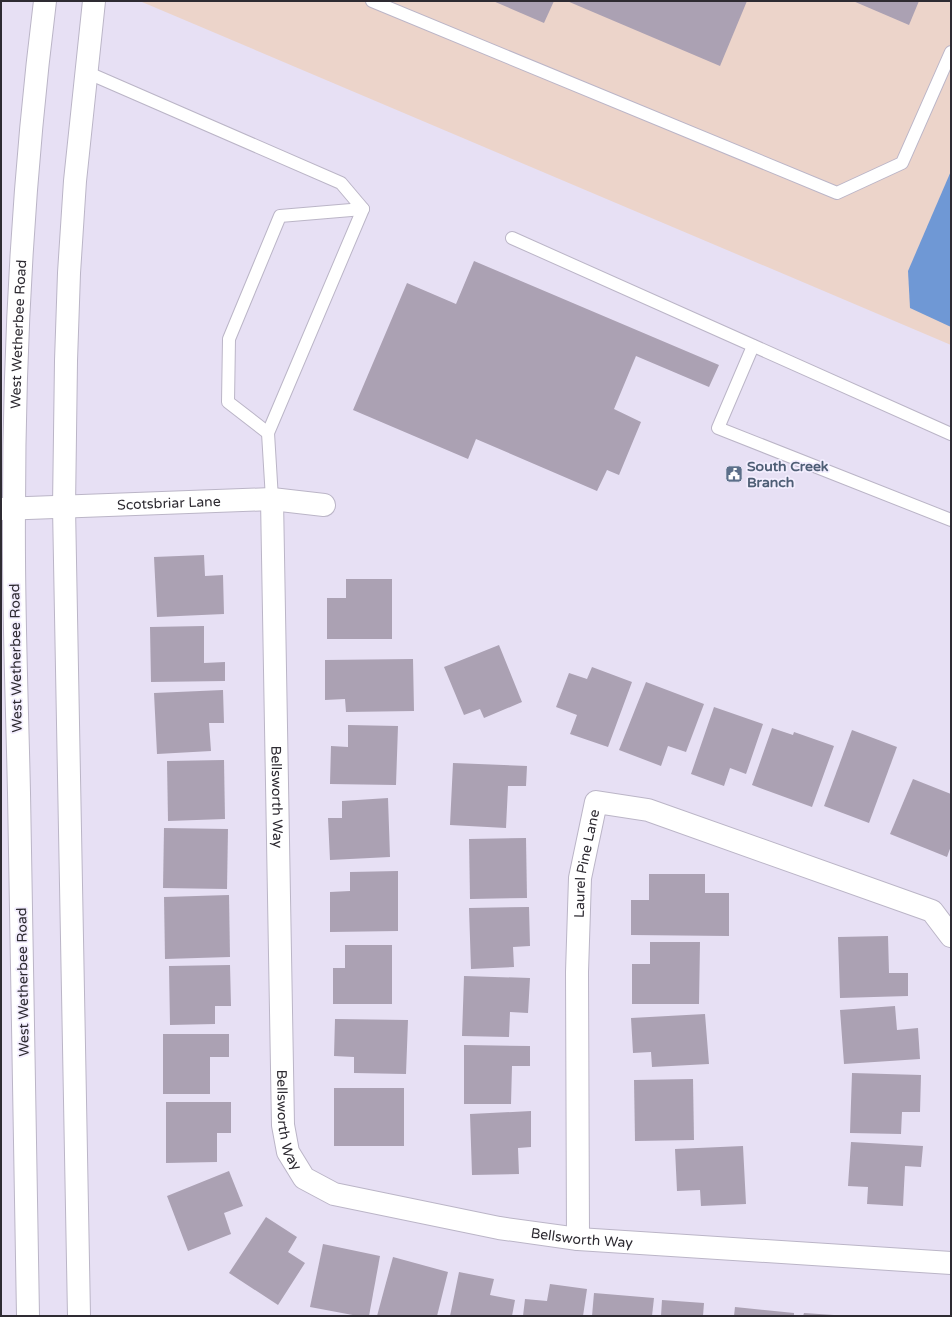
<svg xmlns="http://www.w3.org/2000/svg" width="952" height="1317" viewBox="0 0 952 1317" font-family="'Varela Round',sans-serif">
	<rect width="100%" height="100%" fill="#e7e0f4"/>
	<!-- commercial -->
	<polygon fill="#ecd4ca" points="134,1 951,1 951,345 142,2"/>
	<!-- water -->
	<polygon fill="#6f98d5" points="951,171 951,327 910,308 908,271"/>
	<!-- building -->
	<g fill="#aba1b3">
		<polygon points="493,1 554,1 544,23"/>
		<polygon points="567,1 747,1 720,66"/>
		<polygon points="853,1 919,1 909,25"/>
		<polygon points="474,261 719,365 709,387 636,356 614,409 641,422 619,475 607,470 597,491 476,439 468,459 353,410 407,283 456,304"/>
		<polygon points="204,555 205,576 223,575 224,614 157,617 154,557"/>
		<polygon points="346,579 392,579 392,639 327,639 327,598 346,598"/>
		<polygon points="204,626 204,663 225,662 225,681 151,682 150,627"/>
		<polygon points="499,645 522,702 484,718 480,709 464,715 444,667"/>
		<polygon points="413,659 414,711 346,712 345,699 325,700 325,660"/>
		<polygon points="592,667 632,682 608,747 570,734 577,715 556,707 569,673 587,679"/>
		<polygon points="646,682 704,704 686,752 668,746 661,766 619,750"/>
		<polygon points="223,690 224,723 209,723 211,751 157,754 154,693"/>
		<polygon points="714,707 763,724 746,774 730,768 724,786 691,774"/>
		<polygon points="348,725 398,726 396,785 330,784 331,746 348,747"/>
		<polygon points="772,728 793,735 794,732 834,746 812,807 752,785"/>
		<polygon points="852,730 897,747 869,823 824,806"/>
		<polygon points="224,760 225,819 168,821 167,761"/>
		<polygon points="453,763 527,766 526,786 508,786 506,828 450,825"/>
		<polygon points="913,779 951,794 951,846 947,857 890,834"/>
		<polygon points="388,798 390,857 330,860 328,818 342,818 342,801"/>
		<polygon points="164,828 228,829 227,889 163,888"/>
		<polygon points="526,838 527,898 470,899 469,839"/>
		<polygon points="398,871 398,931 330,932 330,892 350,891 350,872"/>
		<polygon points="649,874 705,874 705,893 729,893 729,936 631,935 631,900 649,900"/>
		<polygon points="229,895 230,957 165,959 164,897"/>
		<polygon points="529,907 530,946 513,947 514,967 471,969 469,908"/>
		<polygon points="888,936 889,973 908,973 908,996 840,998 838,937"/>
		<polygon points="650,942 700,942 699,1004 632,1004 632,964 650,964"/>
		<polygon points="345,945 392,945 392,1004 333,1004 333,968 345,968"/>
		<polygon points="230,965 231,1006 215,1006 215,1024 170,1025 169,966"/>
		<polygon points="464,976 530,978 528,1013 510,1012 509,1037 462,1036"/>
		<polygon points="895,1006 897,1030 918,1028 920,1059 844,1064 840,1010"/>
		<polygon points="705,1014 709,1064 652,1067 651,1052 633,1053 631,1018"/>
		<polygon points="335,1019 408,1020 406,1074 354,1073 354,1057 334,1056"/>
		<polygon points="163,1034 229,1034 229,1057 210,1057 210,1094 163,1094"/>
		<polygon points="464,1045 530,1046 530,1066 512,1066 511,1104 464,1104"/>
		<polygon points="852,1073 921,1075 920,1112 902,1112 901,1134 850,1133"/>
		<polygon points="693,1079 694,1140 635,1141 634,1080"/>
		<rect x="334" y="1088" width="70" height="58"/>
		<polygon points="166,1102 231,1102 231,1133 217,1133 217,1162 166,1163"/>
		<polygon points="531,1111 531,1147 518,1148 519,1174 472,1175 470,1114"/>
		<polygon points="851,1142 923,1146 921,1167 905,1166 903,1206 867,1204 868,1187 848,1186"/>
		<polygon points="743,1146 746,1204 701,1206 700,1190 677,1191 675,1149"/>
		<polygon points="229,1171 243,1206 224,1213 231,1234 188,1251 167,1196"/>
		<polygon points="266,1217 297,1237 288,1252 305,1263 278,1305 229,1273"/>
		<polygon points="323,1244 380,1256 369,1316 358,1316 310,1307"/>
		<polygon points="393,1257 448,1272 437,1316 377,1316"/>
		<polygon points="459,1272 494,1279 490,1295 515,1300 512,1316 450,1316"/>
		<polygon points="550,1284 587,1289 583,1316 523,1316 525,1299 547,1301"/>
		<polygon points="594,1293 654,1298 652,1316 592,1316"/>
		<polygon points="662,1300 704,1303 703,1316 661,1316"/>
		<polygon points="735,1307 794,1313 794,1316 734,1316"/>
		<polygon points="804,1313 834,1315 834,1316 803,1316"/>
	</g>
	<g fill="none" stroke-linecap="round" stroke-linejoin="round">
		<defs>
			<g id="lane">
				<polyline points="372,1 837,193 902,163 951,52"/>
				<polyline points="86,72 341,183 363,209 268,433 272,499"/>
				<polyline points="512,238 951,434"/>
				<polyline points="753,346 718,428 951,520"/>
				<polyline points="268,433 228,402 229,339 280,216 363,209"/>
			</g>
			<g id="street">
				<path id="s1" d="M272 499 283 1125 288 1152 304 1178 334 1194 499 1228 578 1239 951 1263"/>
				<path id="s2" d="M1 509 272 499 324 505"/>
				<path id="s3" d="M578 1239 577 972 580 878 596 802 648 810 932 911 951 936"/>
			</g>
			<g id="secondary">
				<path id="s4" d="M28 1316C25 1142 22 968 19 793 17 699 13 604 14 509 14 339 24 169 45 1"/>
				<polyline points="79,1316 64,507 66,361 69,273 75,181 94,1"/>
			</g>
		</defs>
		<!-- lane casing -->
		<use href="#lane" stroke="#bbb5c7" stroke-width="14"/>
		<!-- street casing -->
		<use href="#street" stroke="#bbb5c7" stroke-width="24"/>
		<!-- secondary casing -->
		<use href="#secondary" stroke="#bbb5c7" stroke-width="24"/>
		<!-- lane -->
		<use href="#lane" stroke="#fff" stroke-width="12"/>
		<!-- street -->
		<use href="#street" stroke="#fff" stroke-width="22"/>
		<!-- secondary -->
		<use href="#secondary" stroke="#fff" stroke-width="22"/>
	</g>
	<!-- icons -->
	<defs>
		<symbol id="civic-square" viewBox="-11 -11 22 22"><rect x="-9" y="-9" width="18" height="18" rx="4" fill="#5c6f8a" stroke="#f3eefe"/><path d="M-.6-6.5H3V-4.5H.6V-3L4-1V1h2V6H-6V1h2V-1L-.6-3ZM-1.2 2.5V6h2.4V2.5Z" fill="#fff"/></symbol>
	</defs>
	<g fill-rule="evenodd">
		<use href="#civic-square" x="724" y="464" width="20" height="20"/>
	</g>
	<g text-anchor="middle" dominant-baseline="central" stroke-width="3.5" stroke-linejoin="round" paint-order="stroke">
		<!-- street labels -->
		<g font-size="14" fill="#2e2b32" stroke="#f3eefe">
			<text stroke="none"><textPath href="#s4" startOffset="982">West Wetherbee Road</textPath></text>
			<text stroke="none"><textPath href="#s2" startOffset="168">Scotsbriar Lane</textPath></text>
			<text transform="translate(16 658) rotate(-91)">West Wetherbee Road</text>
			<text stroke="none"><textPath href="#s1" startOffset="298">Bellsworth Way</textPath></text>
			<text stroke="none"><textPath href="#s3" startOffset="376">Laurel Pine Lane</textPath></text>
			<text transform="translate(23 982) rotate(-91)">West Wetherbee Road</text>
			<text stroke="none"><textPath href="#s1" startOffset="622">Bellsworth Way</textPath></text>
			<text stroke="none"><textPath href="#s1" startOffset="970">Bellsworth Way</textPath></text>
		</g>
		<!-- service labels -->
		<g font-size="14" font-weight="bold" fill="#4e5e75" stroke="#f3eefe" text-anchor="start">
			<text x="747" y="466">South Creek<tspan x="747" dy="16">Branch</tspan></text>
		</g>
	</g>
	<!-- border -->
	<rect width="952" height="1317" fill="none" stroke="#2e2b32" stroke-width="4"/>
</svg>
